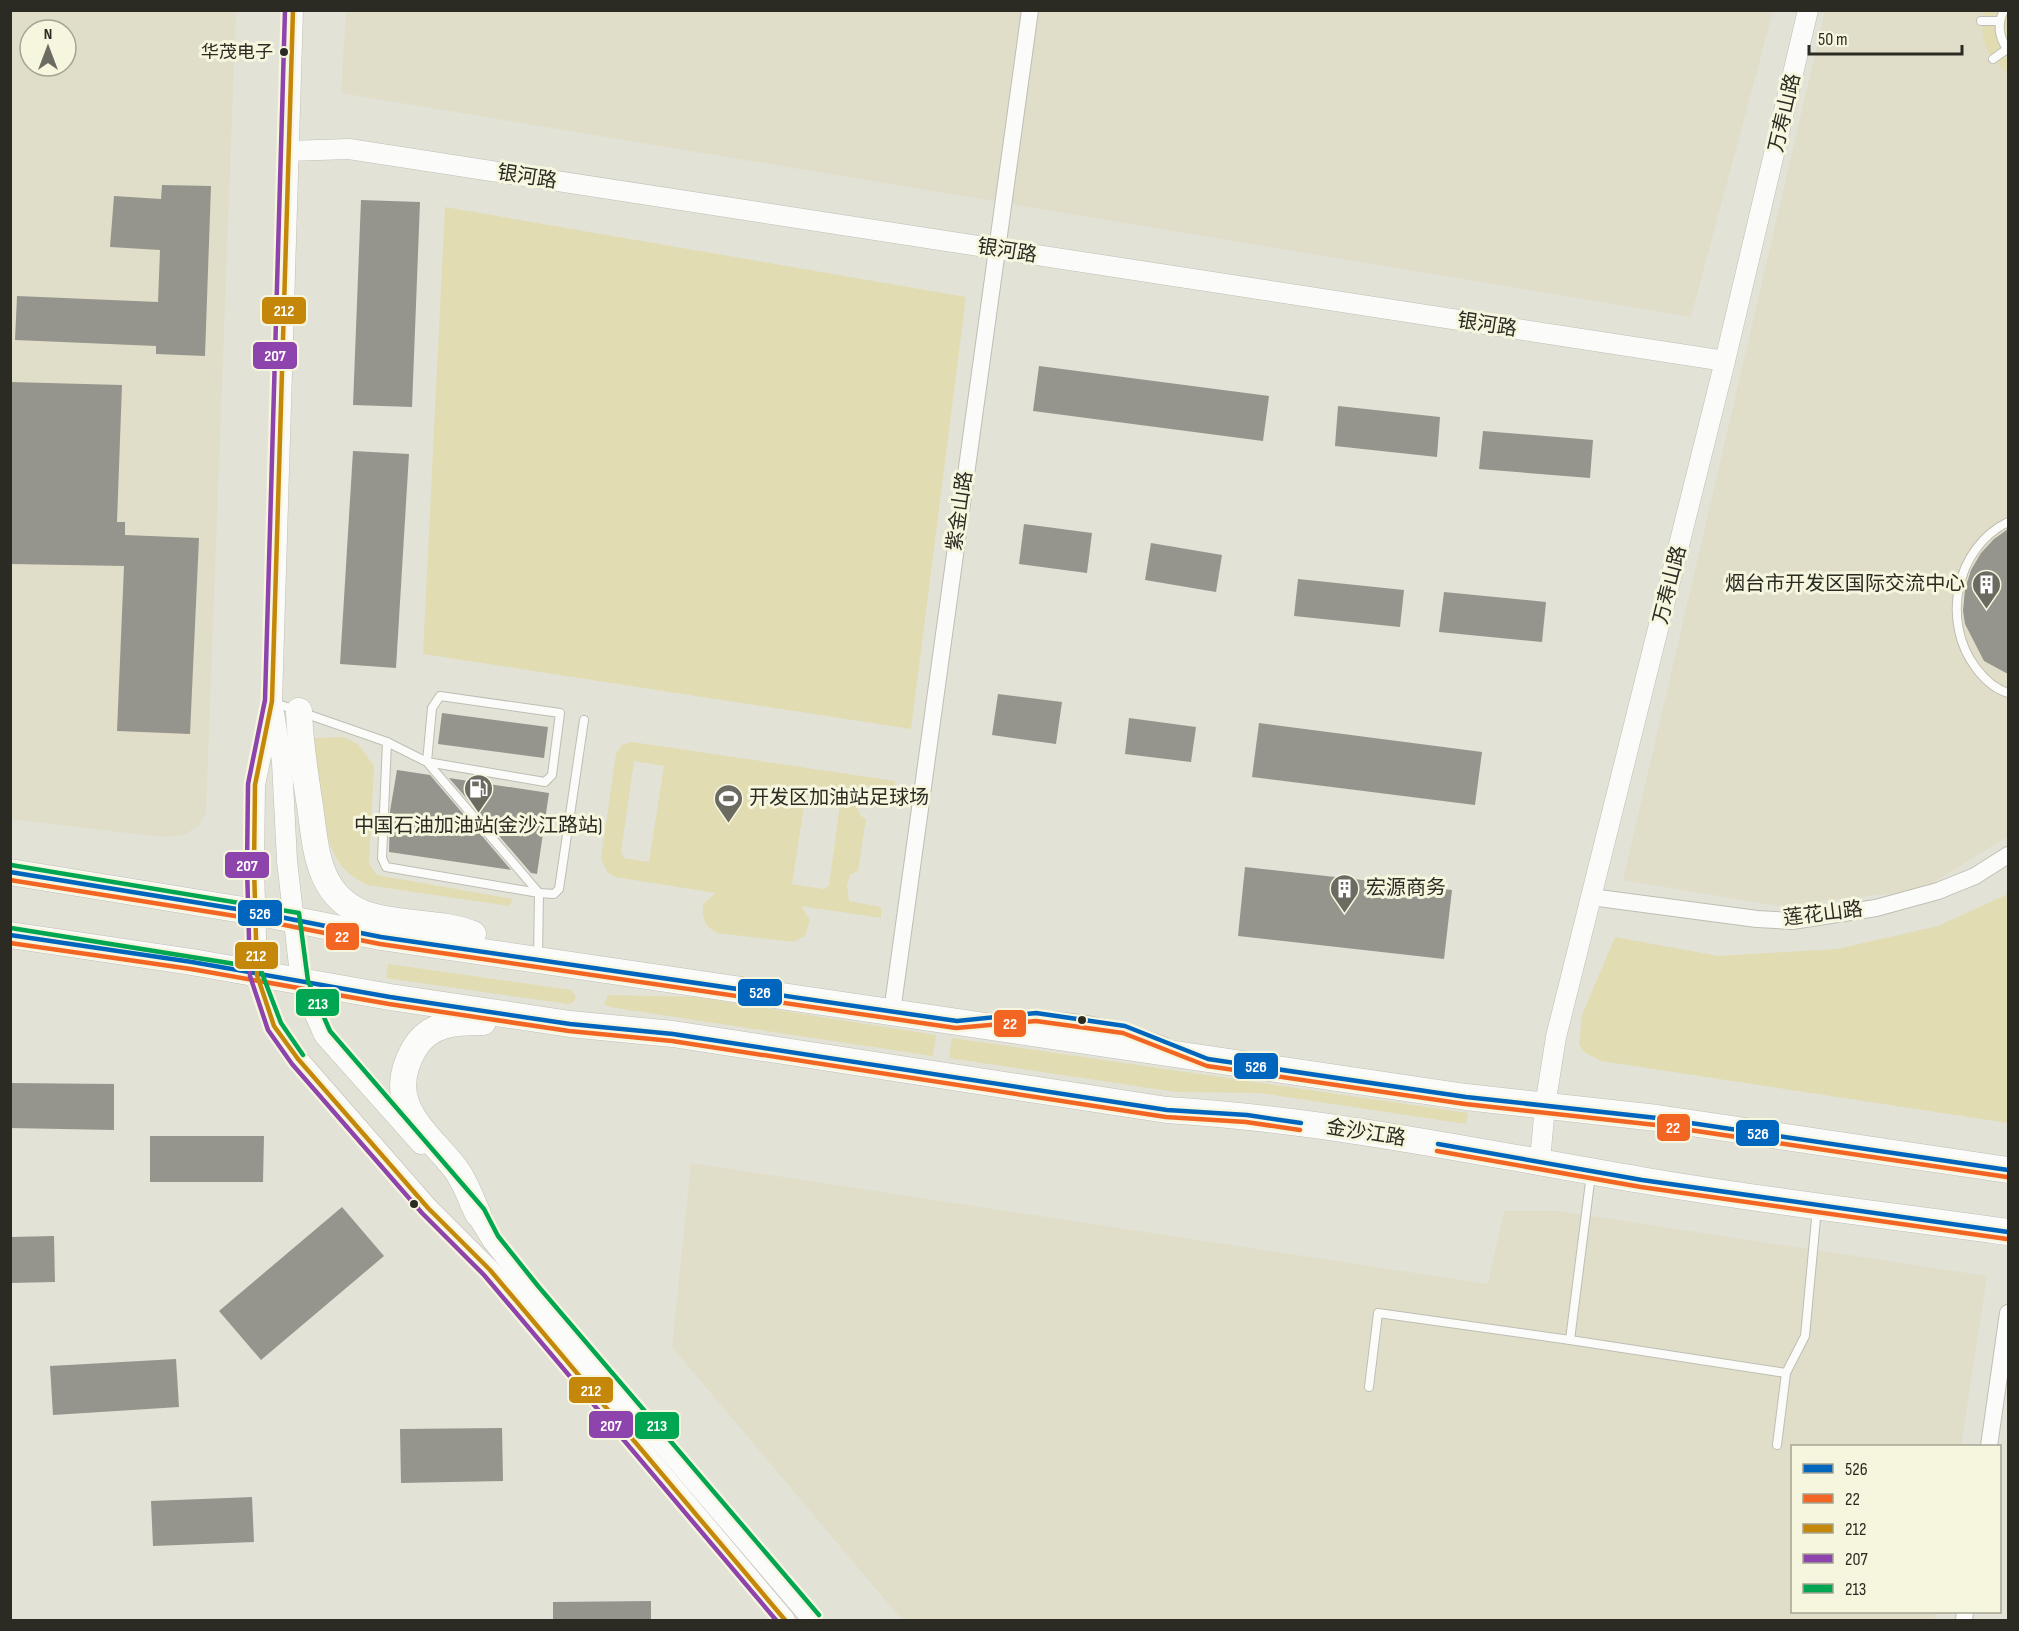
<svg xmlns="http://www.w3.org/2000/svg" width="2019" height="1631" viewBox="0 0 2019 1631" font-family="'Sofia Sans Condensed','Noto Sans SC',sans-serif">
	<rect width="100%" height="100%" fill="#e3e2d7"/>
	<!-- built -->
	<g fill="#e0dec9" fill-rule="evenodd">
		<path d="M11 11H236L206 812 200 825 184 835 161 837 11 819ZM30 30H66V66H30Z"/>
		<polygon points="346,11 1773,11 1691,317 341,93"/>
		<polygon points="1825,11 2008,11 2008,836 1922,890 1778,906 1623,880"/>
		<polygon points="691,1163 1488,1284 1504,1211 1558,1211 1987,1276 1961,1446 1792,1446 1792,1612 1936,1612 1935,1620 902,1620 672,1347"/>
	</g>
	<!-- green -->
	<g fill="#e1dcb2" fill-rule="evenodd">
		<path d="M1984 11H2008V72C1986 57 1978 37 1984 11Z"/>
		<polygon points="445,207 966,297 911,729 423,654"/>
		<path d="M343 737 358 744 374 766 369 863 377 875 513 899 509 906 367 885C357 879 348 875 341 865 322 841 312 769 312 738Z"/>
		<path d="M632 742 895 781 894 788 864 786C857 797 853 813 866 819L858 871 850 875 847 885 849 901 881 907V918L801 906 810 920 805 936 793 942 717 933C704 926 702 919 703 904L716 893 615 877 608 873 601 859 616 754 622 745ZM634 761 664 766 649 862 624 858 621 852ZM807 787 839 791 841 797 829 886 823 889 792 884Z"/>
		<polygon points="2008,894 2008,1123 1601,1061 1584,1052 1579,1045 1582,1015 1615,937 1718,956 1837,949 1938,926"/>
		<polygon points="388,964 572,990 576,997 574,1002 568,1004 386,978"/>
		<polygon points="608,995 696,997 936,1035 933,1056 609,1007 604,1004"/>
		<polygon points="952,1038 1468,1113 1466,1124 1260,1093 1176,1092 949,1058"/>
	</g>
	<!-- building -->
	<g fill="#96958d">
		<polygon points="162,185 211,186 205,356 156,354 156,346 15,340 17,296 158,302 160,250 110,247 114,196 161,199"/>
		<polygon points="361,200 420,202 412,407 353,405"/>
		<polygon points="1039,366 1269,396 1263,441 1033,411"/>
		<polygon points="10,382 122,385 117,522 125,522 125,535 199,538 190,734 117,731 124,566 10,564"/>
		<polygon points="1338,406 1440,417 1437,457 1335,446"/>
		<polygon points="1483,431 1593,440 1590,478 1479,469"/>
		<polygon points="353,451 409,454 396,668 340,664"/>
		<polygon points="1024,524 1092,533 1087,573 1019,564"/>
		<polygon points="2008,529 2008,674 1984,661 1965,624 1963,611 1965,589 1971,570 1981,553 1994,539"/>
		<polygon points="1151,543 1222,555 1216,592 1145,580"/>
		<polygon points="1298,579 1404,590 1400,627 1294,616"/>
		<polygon points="1444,592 1546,602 1542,642 1439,632"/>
		<polygon points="998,694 1062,702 1056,744 992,735"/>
		<polygon points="442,713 548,727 544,758 438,744"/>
		<polygon points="1129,718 1196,727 1191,762 1125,754"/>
		<polygon points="1259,723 1482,752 1475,805 1252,777"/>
		<polygon points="397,770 430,775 511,870 389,852 390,811"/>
		<polygon points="449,778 549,793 537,874 531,873"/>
		<polygon points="1245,867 1452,890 1444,959 1238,936"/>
		<polygon points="10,1083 114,1084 114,1130 10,1128"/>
		<polygon points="150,1136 264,1136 263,1182 150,1182"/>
		<polygon points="342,1207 384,1256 261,1360 219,1311"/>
		<polygon points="54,1236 55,1282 10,1283 10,1237"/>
		<polygon points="176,1359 179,1407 53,1415 50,1366"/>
		<polygon points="502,1428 503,1481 401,1483 400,1429"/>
		<polygon points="252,1497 254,1542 153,1546 151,1501"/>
		<polygon points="651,1601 651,1620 553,1620 553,1602"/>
	</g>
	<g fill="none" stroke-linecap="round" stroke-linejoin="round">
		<defs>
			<g id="service">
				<path d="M2004 10C1997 24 1999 38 2008 50"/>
				<polyline points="1981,21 2000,21"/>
				<polyline points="1993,59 2007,49"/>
				<path d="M2008 522C1955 548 1941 622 1976 668 1985 680 1995 689 2008 693"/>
				<polyline points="272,702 387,742 427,762 545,782 552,775 560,713 440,696 432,708 427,762 539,893 554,894 559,889 584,720"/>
				<polyline points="387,742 382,858 386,867 539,893 538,957"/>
				<path d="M997 1017C1056 1011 1111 1021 1166 1042"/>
				<polyline points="1570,1340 1786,1373 1777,1445"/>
				<polyline points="1786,1373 1805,1336 1817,1208"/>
				<polyline points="1369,1387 1378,1313 1570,1340 1591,1174"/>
			</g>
			<g id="minor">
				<polyline points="1591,897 1757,919 1792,921 1876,908 1938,891 1975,876 2008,855"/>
				<polyline points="892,1012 1030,10"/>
				<polyline points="1989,1446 2008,1313"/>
				<polyline points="1964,1620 1965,1612"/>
			</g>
			<g id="tertiary">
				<polyline points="293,10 272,701 255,785 254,867 257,975 274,1026 298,1059 428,1208 490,1270 785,1620"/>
				<polyline points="288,151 349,149 1725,361"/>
				<polyline points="274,713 282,762 287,861 301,983 324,1035 421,1144"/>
				<polyline points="1540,1160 1545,1106 1556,1037 1725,361 1808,10"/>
				<polyline points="470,1204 492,1240 532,1291 813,1620"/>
			</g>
			<g id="primary">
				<path d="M299 711C300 744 305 774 310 806 316 849 317 896 365 914 399 926 440 921 473 934"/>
				<polyline points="10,872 255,912 381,937 538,960 1466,1097 1657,1118 2008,1170"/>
				<path d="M10 935 192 962 390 997 570 1024 673 1034 1167 1110C1327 1120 1483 1153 1641 1180 1763 1201 1886 1215 2008 1232"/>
				<path d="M478 1214C471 1199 465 1181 455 1168 424 1129 383 1103 414 1049 429 1023 455 1022 483 1022"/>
			</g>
		</defs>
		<!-- service casing -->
		<use href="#service" stroke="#bfbeb4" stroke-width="10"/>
		<!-- minor casing -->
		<use href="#minor" stroke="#bfbeb4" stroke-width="18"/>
		<!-- tertiary casing -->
		<use href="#tertiary" stroke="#bfbeb4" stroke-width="21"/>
		<!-- primary casing -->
		<use href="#primary" stroke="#bfbeb4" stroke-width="27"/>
		<!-- service -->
		<use href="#service" stroke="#fbfbf9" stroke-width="8"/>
		<!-- minor -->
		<use href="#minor" stroke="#fbfbf9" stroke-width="16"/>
		<!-- tertiary -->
		<use href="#tertiary" stroke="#fbfbf9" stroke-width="20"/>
		<!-- primary -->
		<use href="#primary" stroke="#fbfbf9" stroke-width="26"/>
		<defs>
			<g id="bus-1">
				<polyline points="10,872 255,912 381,937 957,1021 1036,1013 1125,1026 1208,1059 1466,1097 1657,1118 2008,1170"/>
				<polyline points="10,935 192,962 390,997 570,1024 673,1034 1167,1110 1247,1115 1301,1123"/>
				<polyline points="1438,1144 1642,1180 2008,1232"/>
			</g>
			<g id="bus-2">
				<polyline points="10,880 254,919 380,944 956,1028 1036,1021 1123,1033 1207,1066 1465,1104 1656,1125 2007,1177"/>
				<polyline points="10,943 191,969 389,1004 569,1031 672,1041 1166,1117 1246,1122 1300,1130"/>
				<polyline points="1437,1151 1641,1187 2007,1239"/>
			</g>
			<polyline id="bus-3" points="293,10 272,701 255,785 254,867 257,975 274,1026 298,1059 428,1208 490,1270 785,1620"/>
			<polyline id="bus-4" points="285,10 265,700 248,784 247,867 250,976 268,1030 292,1064 422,1213 484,1275 776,1620"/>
			<g id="bus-5">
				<polyline points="11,865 299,913 308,981 330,1031 484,1209 498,1236 538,1286 819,1615"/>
				<polyline points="11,928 260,968 281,1023 303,1055"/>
			</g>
		</defs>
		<!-- bus-1 casing -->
		<use href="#bus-1" stroke="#f6f5de" stroke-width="9"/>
		<!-- bus-2 casing -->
		<use href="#bus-2" stroke="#f6f5de" stroke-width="9"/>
		<!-- bus-3 casing -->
		<use href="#bus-3" stroke="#f6f5de" stroke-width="9"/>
		<!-- bus-4 casing -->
		<use href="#bus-4" stroke="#f6f5de" stroke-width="9"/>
		<!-- bus-5 casing -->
		<use href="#bus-5" stroke="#f6f5de" stroke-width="9"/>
		<!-- bus-1 -->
		<use href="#bus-1" stroke="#0065bd" stroke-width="4.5"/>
		<!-- bus-2 -->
		<use href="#bus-2" stroke="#f26522" stroke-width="4.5"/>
		<!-- bus-3 -->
		<use href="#bus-3" stroke="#c48709" stroke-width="4.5"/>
		<!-- bus-4 -->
		<use href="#bus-4" stroke="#8e44ad" stroke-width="4.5"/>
		<!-- bus-5 -->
		<use href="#bus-5" stroke="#00a651" stroke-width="4.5"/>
	</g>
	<!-- icons -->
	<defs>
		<symbol id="building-pin" viewBox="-11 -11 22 30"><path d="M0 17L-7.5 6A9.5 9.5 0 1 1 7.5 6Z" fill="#6c6b62" stroke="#f6f5de"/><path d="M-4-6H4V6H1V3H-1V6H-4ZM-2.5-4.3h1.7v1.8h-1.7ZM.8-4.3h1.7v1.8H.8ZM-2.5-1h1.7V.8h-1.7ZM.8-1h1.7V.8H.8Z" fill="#fff"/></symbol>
		<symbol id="fuel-pin" viewBox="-11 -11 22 30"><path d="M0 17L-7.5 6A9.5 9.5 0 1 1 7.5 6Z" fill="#6c6b62" stroke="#f6f5de"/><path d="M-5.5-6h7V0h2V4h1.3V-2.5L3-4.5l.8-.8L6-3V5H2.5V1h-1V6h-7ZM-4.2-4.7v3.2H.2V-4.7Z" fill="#fff"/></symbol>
		<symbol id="stadium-pin" viewBox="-11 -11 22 30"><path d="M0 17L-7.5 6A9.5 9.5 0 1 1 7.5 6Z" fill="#6c6b62" stroke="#f6f5de"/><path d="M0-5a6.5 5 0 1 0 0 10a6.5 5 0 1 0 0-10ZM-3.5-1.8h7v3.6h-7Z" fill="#fff"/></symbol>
	</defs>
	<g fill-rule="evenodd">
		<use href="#building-pin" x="1970" y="568" width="33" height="45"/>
		<use href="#fuel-pin" x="462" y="772" width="33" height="45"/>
		<use href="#stadium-pin" x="712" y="782" width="33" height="45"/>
		<use href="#building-pin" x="1328" y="872" width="33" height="45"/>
	</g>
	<!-- markers -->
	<g fill="#2c2b23" stroke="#f6f5de" stroke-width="2">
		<circle cx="284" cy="52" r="5"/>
		<circle cx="1082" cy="1020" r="5"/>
		<circle cx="414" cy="1204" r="5"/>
	</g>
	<g text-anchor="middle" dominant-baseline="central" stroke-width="6" stroke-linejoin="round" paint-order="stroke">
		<!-- bus labels -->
		<g font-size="18" fill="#2c2b23" stroke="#f6f5de" text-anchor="end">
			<text x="273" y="52">华茂电子</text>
		</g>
		<!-- street labels -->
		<g font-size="20" fill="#2c2b23" stroke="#f6f5de">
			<text transform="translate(1785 113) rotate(-77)">万寿山路</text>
			<text transform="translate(527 177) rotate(9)">银河路</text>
			<text transform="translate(1007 251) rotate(9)">银河路</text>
			<text transform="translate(1487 325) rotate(9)">银河路</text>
			<text transform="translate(960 511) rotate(-82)">紫金山路</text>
			<text transform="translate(1670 585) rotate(-76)">万寿山路</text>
			<text transform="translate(1823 914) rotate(-7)">莲花山路</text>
			<text transform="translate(1366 1133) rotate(9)">金沙江路</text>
		</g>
		<!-- poi labels -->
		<g font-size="20" fill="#2c2b23" stroke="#f6f5de" text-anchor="start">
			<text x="1965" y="584" text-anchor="end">烟台市开发区国际交流中心</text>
			<text x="749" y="798">开发区加油站足球场</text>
			<text x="478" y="826" text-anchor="middle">中国石油加油站(金沙江路站)</text>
			<text x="1366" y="888">宏源商务</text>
		</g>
	</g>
	<g stroke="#f6f5de" stroke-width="2">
		<rect x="261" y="296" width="46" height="29" rx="6" fill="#c48709"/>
		<rect x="252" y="341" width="46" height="29" rx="6" fill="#8e44ad"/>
		<rect x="224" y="851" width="46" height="28" rx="6" fill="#8e44ad"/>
		<rect x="237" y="899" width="46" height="28" rx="6" fill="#0065bd"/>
		<rect x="325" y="922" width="35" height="29" rx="6" fill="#f26522"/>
		<rect x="234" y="941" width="45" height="29" rx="6" fill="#c48709"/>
		<rect x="737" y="978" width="46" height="29" rx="6" fill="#0065bd"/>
		<rect x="295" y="988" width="45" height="29" rx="6" fill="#00a651"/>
		<rect x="993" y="1009" width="34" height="29" rx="6" fill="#f26522"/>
		<rect x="1233" y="1052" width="46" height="28" rx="6" fill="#0065bd"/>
		<rect x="1656" y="1113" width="35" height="29" rx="6" fill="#f26522"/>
		<rect x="1735" y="1119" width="45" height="28" rx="6" fill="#0065bd"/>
		<rect x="568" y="1376" width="46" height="28" rx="6" fill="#c48709"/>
		<rect x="588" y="1410" width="46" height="29" rx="6" fill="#8e44ad"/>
		<rect x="634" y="1411" width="46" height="29" rx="6" fill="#00a651"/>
	</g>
	<g font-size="16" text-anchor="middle" font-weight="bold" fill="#fff">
		<text x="284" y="316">212</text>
		<text x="275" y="361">207</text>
		<text x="247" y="871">207</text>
		<text x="260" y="919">526</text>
		<text x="342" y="942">22</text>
		<text x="256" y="961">212</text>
		<text x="760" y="998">526</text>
		<text x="318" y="1009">213</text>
		<text x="1010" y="1029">22</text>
		<text x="1256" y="1072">526</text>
		<text x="1673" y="1133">22</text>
		<text x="1758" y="1139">526</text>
		<text x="591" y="1396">212</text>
		<text x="611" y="1431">207</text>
		<text x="657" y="1431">213</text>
	</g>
	<!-- border -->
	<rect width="2019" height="1631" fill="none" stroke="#2c2b23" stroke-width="24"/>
	<!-- legend -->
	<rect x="1791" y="1445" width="210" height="168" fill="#f6f5de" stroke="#a5a493" stroke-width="1.5"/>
	<rect x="1803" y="1464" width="30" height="9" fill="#0065bd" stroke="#a5a493" stroke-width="1.5"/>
	<text x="1845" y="1475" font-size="18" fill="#2c2b23">526</text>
	<rect x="1803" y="1494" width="30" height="9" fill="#f26522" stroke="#a5a493" stroke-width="1.5"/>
	<text x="1845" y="1505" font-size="18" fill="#2c2b23">22</text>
	<rect x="1803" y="1524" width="30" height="9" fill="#c48709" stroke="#a5a493" stroke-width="1.5"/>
	<text x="1845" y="1535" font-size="18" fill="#2c2b23">212</text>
	<rect x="1803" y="1554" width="30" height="9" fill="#8e44ad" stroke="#a5a493" stroke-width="1.5"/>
	<text x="1845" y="1565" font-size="18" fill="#2c2b23">207</text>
	<rect x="1803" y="1584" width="30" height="9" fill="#00a651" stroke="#a5a493" stroke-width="1.5"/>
	<text x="1845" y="1595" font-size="18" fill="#2c2b23">213</text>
	<!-- north arrow -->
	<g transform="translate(48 48)"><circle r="28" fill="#f6f5de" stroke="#a5a493" stroke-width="1.5"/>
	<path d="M0-4.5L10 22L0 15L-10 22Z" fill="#6c6b62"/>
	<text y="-9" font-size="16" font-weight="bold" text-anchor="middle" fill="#2c2b23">N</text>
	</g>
	<!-- scale -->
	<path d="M1809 45v9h153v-9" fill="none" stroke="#2c2b23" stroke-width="3"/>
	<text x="1818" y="45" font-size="18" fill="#2c2b23" stroke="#f6f5de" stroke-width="4.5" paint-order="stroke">50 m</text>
</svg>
